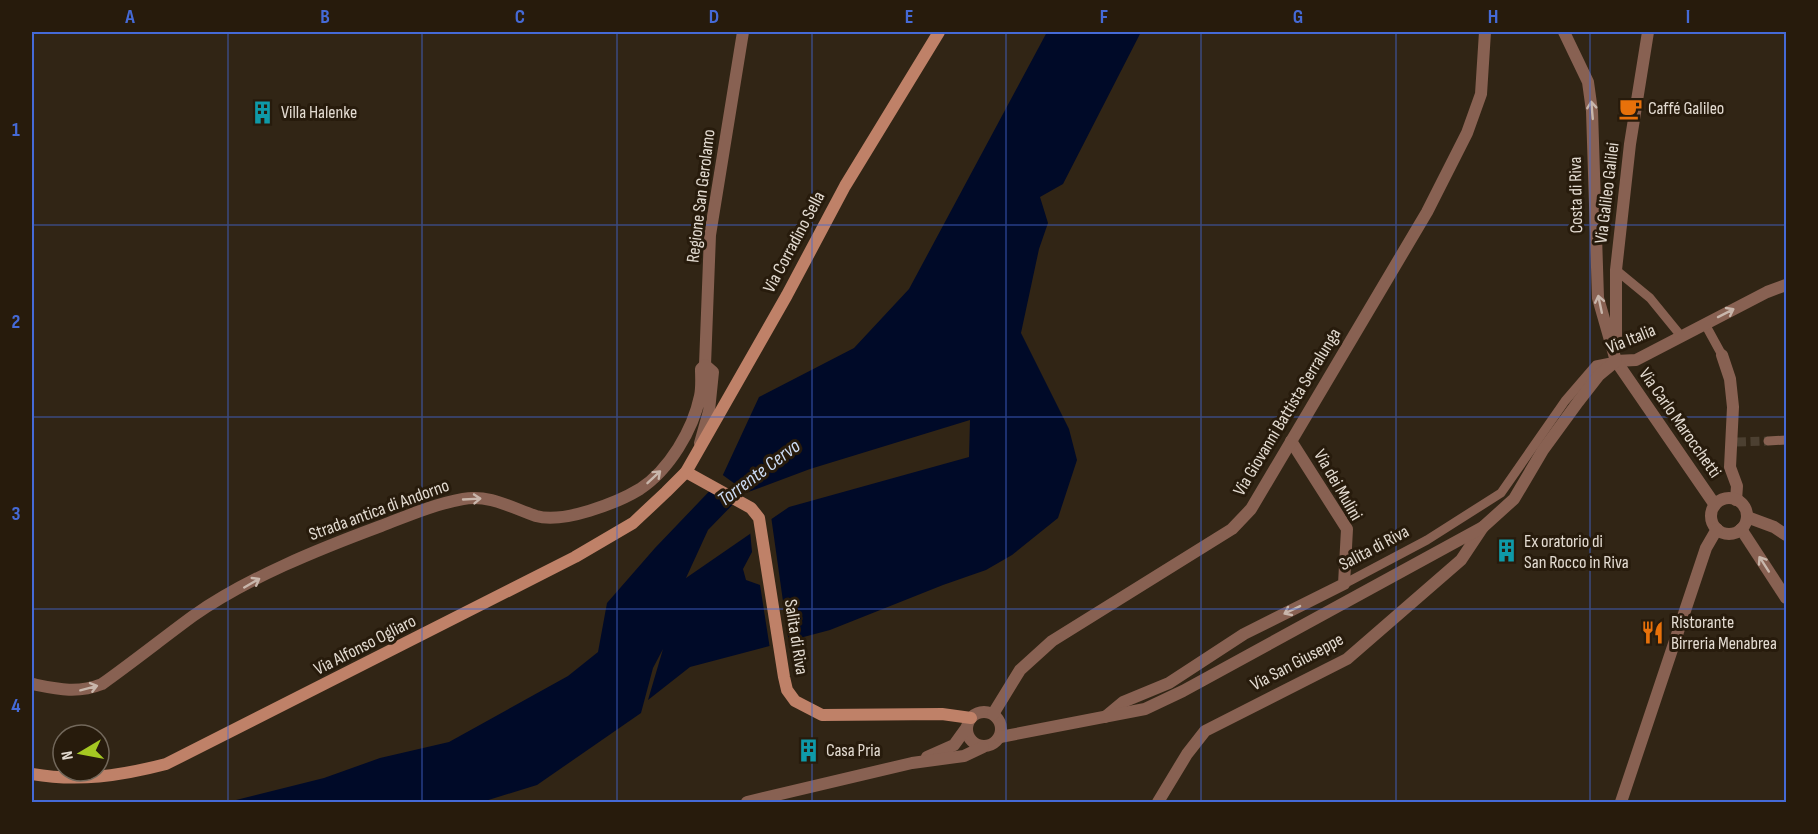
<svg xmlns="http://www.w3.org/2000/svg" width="1818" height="834" viewBox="0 0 1818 834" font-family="'Sofia Sans Condensed',sans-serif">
	<rect width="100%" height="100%" fill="#312515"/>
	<!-- water -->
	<path fill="#000a28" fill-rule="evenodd" d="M1047 32H1141L1063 184 1040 197 1048 223 1039 249 1021 333 1069 429 1077 460 1058 518 1012 555 986 570 943 585 830 630 690 667 648 700 663 649 653 668 641 713 537 785 482 802H228L324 778 380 758 449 742 568 676 598 652 607 603 655 548 721 479 759 397 854 348 909 289ZM970 420 969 457 789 507 686 578 708 530 743 494 810 469Z"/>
	<!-- pier -->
	<g fill="#312515">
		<polygon points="720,473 750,495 736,505 710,486"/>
		<polygon points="771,516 789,644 770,649 760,585 746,580 743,569 752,552 750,530"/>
	</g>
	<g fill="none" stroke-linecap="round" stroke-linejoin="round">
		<!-- pedestrian-tunnel -->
		<polyline stroke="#4c4031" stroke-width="9" stroke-dasharray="9 4.5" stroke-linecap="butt" points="1737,442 1768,441"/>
		<!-- pedestrian -->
		<g stroke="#886152" stroke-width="9">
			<polyline points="1616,270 1650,298 1681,336"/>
			<polyline points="1705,324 1722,355"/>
			<polyline points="1768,441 1786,440"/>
			<polyline points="1344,584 1427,540 1501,493 1565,401 1596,365 1616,361"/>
		</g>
		<!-- minor -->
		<g stroke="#886152" stroke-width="12">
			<polyline points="1722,355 1730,379 1733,407 1730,467 1737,486 1736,500"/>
			<polyline points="1616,361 1636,360 1767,292 1786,285"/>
			<polyline points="705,365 710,235 743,32"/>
			<polyline points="1747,517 1774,527 1786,535"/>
			<polyline points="1741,529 1786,598"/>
			<path d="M32 684C57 689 77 694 102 684 133 662 163 638 193 616 247 578 319 549 381 526 407 516 435 504 463 499 489 494 512 508 536 516 563 524 617 503 640 489 669 470 693 430 700 396 702 387 701 377 701 369L705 365 713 372 709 411 700 443"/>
			<polyline points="1105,717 1123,702 1169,683 1244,634 1344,584 1347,529 1291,441"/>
			<polyline points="1158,802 1187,754 1205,731 1347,659 1461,560 1483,527"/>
		</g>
		<!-- tertiary -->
		<g stroke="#886152" stroke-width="12">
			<polyline points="1564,32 1588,82 1592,111 1598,298 1616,361 1715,505"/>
			<polyline points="1616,347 1616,270 1630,144 1648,32"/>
			<circle cx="1729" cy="516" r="18"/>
			<circle cx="984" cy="729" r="17"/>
			<polyline points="993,714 1020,670 1052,641 1232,529 1251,509 1427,212 1467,133 1481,94 1485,32"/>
			<polyline points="1000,737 1145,709 1183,691 1483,527 1514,499 1543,450 1578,402 1599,375 1616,361"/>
			<polyline points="927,757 954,745 967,727"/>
			<polyline points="747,802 912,763 964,756 983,747"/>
			<polyline points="1621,802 1706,548 1717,529"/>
		</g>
		<!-- secondary -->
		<g stroke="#bf8168" stroke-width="12">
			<polyline points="686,472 751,508 759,518 784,677 787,690 795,701 822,715 942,714 971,718"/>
			<path d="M32 774C78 782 120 776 166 764L575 557 633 523 666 492 686 472 787 295 845 186 939 32"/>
		</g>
	</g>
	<!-- one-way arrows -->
	<defs><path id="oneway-shaft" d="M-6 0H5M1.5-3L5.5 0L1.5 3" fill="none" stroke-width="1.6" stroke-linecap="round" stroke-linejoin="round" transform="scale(1.5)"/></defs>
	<g stroke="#c8b6ab">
		<use href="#oneway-shaft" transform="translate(1592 110) rotate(-95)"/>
		<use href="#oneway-shaft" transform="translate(1600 304) rotate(-102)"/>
		<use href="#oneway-shaft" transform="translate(1726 313) rotate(-27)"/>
		<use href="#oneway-shaft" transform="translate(654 477) rotate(-43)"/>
		<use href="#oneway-shaft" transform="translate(472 499) rotate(-3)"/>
		<use href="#oneway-shaft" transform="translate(1764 564) rotate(-123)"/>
		<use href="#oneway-shaft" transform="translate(252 583) rotate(-30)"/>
		<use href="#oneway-shaft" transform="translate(1292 610) rotate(154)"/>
		<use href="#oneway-shaft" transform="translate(89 688) rotate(-15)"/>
	</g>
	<!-- grid -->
	<path fill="none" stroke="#456ad7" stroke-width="1.5" stroke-opacity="0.55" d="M228 32V802M422 32V802M617 32V802M812 32V802M1006 32V802M1201 32V802M1396 32V802M1590 32V802M32 225H1786M32 417H1786M32 609H1786"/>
	<!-- icons -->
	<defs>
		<symbol id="cafe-bare" viewBox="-9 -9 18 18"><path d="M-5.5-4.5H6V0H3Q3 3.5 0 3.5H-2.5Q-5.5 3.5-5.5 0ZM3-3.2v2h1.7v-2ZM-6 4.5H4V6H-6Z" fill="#e8710a" stroke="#271b0c" stroke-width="2.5" paint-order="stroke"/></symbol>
		<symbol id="building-bare" viewBox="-9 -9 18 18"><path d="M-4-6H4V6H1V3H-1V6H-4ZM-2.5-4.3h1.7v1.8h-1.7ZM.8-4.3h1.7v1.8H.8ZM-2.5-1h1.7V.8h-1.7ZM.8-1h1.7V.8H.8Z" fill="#0f9aa8" stroke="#271b0c" stroke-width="2.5" paint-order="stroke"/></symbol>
		<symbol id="restaurant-bare" viewBox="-9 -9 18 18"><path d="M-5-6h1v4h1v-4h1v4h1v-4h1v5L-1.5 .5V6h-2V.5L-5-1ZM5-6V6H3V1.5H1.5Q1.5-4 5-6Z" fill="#e8710a" stroke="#271b0c" stroke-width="2.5" paint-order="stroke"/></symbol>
	</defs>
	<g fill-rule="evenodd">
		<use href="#cafe-bare" x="1614" y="92" width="33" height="33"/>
		<use href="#building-bare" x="246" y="96" width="33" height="33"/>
		<use href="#building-bare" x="1490" y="534" width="33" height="33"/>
		<use href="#restaurant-bare" x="1636" y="616" width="33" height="33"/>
		<use href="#building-bare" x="792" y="734" width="33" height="33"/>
	</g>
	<g text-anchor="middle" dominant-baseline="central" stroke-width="6" stroke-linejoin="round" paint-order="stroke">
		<!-- poi labels -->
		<g font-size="18" fill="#e3dbd1" stroke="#271b0c" text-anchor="start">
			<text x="1648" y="108">Caffé Galileo</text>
			<text x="281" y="112">Villa Halenke</text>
			<text x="1524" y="541">Ex oratorio di<tspan x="1524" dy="21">San Rocco in Riva</tspan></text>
			<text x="1671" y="622">Ristorante<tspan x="1671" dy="21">Birreria Menabrea</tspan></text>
			<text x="826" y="750">Casa Pria</text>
		</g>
		<!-- street labels -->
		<g font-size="18" fill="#e3dbd1" stroke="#271b0c">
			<text transform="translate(1607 193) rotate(-83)">Via Galileo Galilei</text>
			<text transform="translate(1576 195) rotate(-91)">Costa di Riva</text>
			<text transform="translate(701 196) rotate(-83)">Regione San Gerolamo</text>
			<text transform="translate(794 242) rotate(-62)">Via Corradino Sella</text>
			<text transform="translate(1631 339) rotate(-22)">Via Italia</text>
			<text transform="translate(1287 412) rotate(-59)">Via Giovanni Battista Serralunga</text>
			<text transform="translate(1680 423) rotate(55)">Via Carlo Marocchetti</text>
			<text transform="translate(1338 485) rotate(60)">Via dei Mulini</text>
			<text transform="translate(379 510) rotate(-20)">Strada antica di Andorno</text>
			<text transform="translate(1374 548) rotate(-28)">Salita di Riva</text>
			<text transform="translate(796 637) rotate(81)">Salita di Riva</text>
			<text transform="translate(365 645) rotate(-27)">Via Alfonso Ogliaro</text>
			<text transform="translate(1297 662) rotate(-28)">Via San Giuseppe</text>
		</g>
		<!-- water labels -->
		<g font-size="20" font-style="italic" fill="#cbdbf4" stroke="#271b0c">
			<text transform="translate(759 473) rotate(-37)">Torrente Cervo</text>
		</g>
	</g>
	<!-- border -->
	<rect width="1818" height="834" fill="none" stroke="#271b0c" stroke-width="66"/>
	<!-- north arrow -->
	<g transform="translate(81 753) rotate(260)"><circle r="28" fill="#271b0c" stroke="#72685b" stroke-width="1.5"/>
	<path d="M0-4.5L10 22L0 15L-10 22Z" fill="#a5c822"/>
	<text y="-9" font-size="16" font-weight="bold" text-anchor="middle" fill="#e3dbd1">N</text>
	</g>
	<rect x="33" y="33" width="1752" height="768" fill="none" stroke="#456ad7" stroke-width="2"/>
	<g font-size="20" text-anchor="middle" font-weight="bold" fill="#456ad7">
		<text x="130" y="23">A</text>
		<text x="325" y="23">B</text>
		<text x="520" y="23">C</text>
		<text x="714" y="23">D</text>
		<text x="909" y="23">E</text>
		<text x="1104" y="23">F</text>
		<text x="1298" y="23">G</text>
		<text x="1493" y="23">H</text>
		<text x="1688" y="23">I</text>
		<text x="16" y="136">1</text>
		<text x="16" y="328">2</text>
		<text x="16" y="520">3</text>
		<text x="16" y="712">4</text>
	</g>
</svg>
